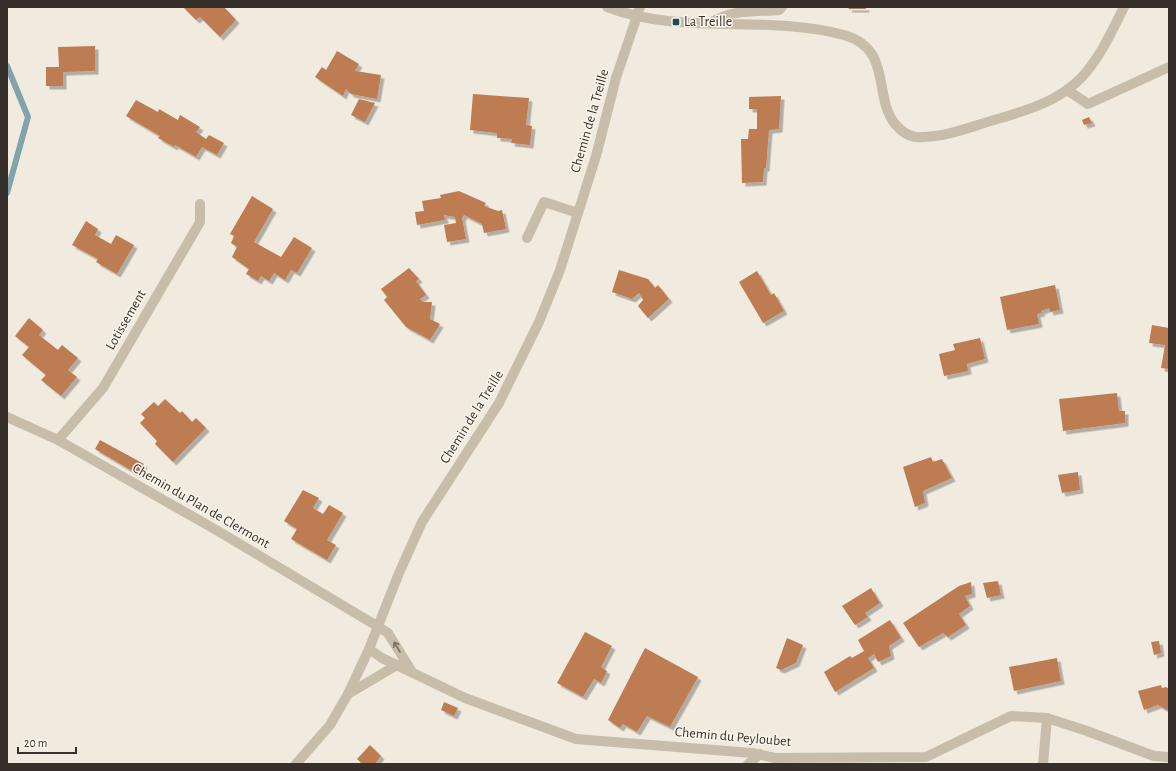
<svg xmlns="http://www.w3.org/2000/svg" width="1176" height="771" viewBox="0 0 1176 771" font-family="'Alegreya Sans',sans-serif">
	<defs>
		<filter id="shadow"><feDropShadow dx="3.5" dy="3.5" stdDeviation="0" flood-color="#0004"/></filter>
	</defs>
	<rect width="100%" height="100%" fill="#f1ebdf"/>
	<g fill="none" stroke-linecap="round" stroke-linejoin="round">
		<!-- stream -->
		<polyline stroke="#80a3ac" stroke-width="6" points="7,66 28,117 7,193"/>
	</g>
	<!-- building -->
	<g fill="#bd7b51" filter="url(#shadow)">
		<polygon points="183,7 224,7 236,20 220,37 200,17 196,20"/>
		<polygon points="848,7 866,7 866,9 849,9"/>
		<polygon points="95,46 95,71 63,72 63,86 46,86 46,67 59,67 58,47"/>
		<polygon points="337,51 359,64 355,71 381,75 377,99 351,94 346,89 343,96 315,77 322,67 326,70"/>
		<polygon points="473,94 529,98 526,125 532,126 530,145 511,143 512,139 497,138 497,133 470,130"/>
		<polygon points="781,96 779,129 769,130 766,168 764,168 763,182 742,183 741,139 748,139 749,129 757,129 757,109 749,109 749,97"/>
		<polygon points="359,99 375,103 365,122 351,115"/>
		<polygon points="136,100 158,112 159,109 178,120 180,115 200,127 196,132 206,139 209,135 224,143 217,155 202,147 196,157 175,145 174,147 158,138 160,136 126,116"/>
		<polygon points="1089,117 1092,123 1084,125 1082,120"/>
		<polygon points="459,191 486,203 484,206 498,211 502,210 506,229 484,233 482,224 464,215 462,218 466,239 447,242 444,225 456,223 455,217 444,215 445,220 417,225 415,212 424,211 422,201 441,198 440,195"/>
		<polygon points="252,196 273,209 254,242 281,257 294,237 312,248 297,273 291,270 285,280 274,273 269,281 261,276 258,281 246,274 249,269 232,257 237,247 231,243 234,236 230,234"/>
		<polygon points="86,221 98,229 95,235 111,244 116,235 134,245 117,274 96,262 98,259 72,245"/>
		<polygon points="409,268 419,279 416,281 426,295 420,299 423,302 432,302 430,319 440,324 430,340 406,327 384,300 387,297 381,289"/>
		<polygon points="619,270 648,279 655,288 658,285 669,299 648,318 638,306 643,300 639,293 632,299 612,292"/>
		<polygon points="757,271 771,295 774,293 784,311 763,323 739,282"/>
		<polygon points="1055,285 1060,310 1050,312 1049,308 1041,311 1042,313 1037,314 1039,324 1007,330 1000,297"/>
		<polygon points="29,318 43,330 39,335 58,350 62,345 78,358 68,370 77,377 61,396 41,380 46,375 22,355 29,347 15,336"/>
		<polygon points="1152,325 1169,328 1169,369 1161,368 1165,345 1149,343"/>
		<polygon points="980,338 985,359 967,364 968,371 944,376 939,354 955,350 953,344"/>
		<polygon points="1117,393 1119,411 1125,411 1125,423 1063,431 1059,399"/>
		<polygon points="165,399 180,413 182,411 192,422 196,418 206,428 173,462 155,444 157,441 140,423 145,418 141,414 154,402 158,406"/>
		<polygon points="100,440 144,464 139,475 95,449"/>
		<polygon points="931,457 933,462 942,459 952,478 923,491 925,503 915,507 903,467"/>
		<polygon points="1078,472 1080,490 1062,493 1058,475"/>
		<polygon points="303,490 319,498 313,508 323,514 329,505 343,513 327,540 336,545 327,560 291,539 297,529 284,521"/>
		<polygon points="998,581 1001,595 987,598 983,583"/>
		<polygon points="971,582 972,594 965,596 970,606 959,614 966,625 948,637 943,633 919,647 903,623 959,586"/>
		<polygon points="871,588 880,603 865,613 868,617 855,625 842,606"/>
		<polygon points="890,620 901,638 889,646 891,656 878,662 874,654 868,658 874,668 835,692 824,672 850,656 852,658 864,651 858,640"/>
		<polygon points="585,632 612,646 601,667 607,671 601,683 594,679 583,697 557,683"/>
		<polygon points="787,638 803,645 796,663 781,670 776,668"/>
		<polygon points="1159,641 1161,653 1154,655 1151,642"/>
		<polygon points="645,648 698,677 670,727 647,716 637,732 623,724 620,728 608,720"/>
		<polygon points="1057,658 1061,681 1014,691 1009,667"/>
		<polygon points="1161,685 1162,688 1166,687 1169,689 1169,711 1158,705 1144,710 1138,691"/>
		<polygon points="444,702 458,708 454,716 441,710"/>
		<polygon points="370,745 381,756 375,764 362,764 357,759"/>
	</g>
	<g fill="none" stroke-linecap="round" stroke-linejoin="round">
		<!-- minor -->
		<g stroke="#c8bdab" stroke-width="10">
			<path d="M607 7C682 36 767 14 844 35 897 50 869 104 901 130 907 135 915 138 922 137 942 137 962 130 981 124 1016 113 1055 105 1081 78 1100 58 1112 31 1124 7"/>
			<path d="M711 23C730 9 756 12 779 10L782 7"/>
			<polyline points="1067,90 1088,104 1169,67"/>
			<polyline points="527,238 544,202 578,213"/>
			<polyline points="7,417 58,440 218,531 377,626 388,633 412,672"/>
			<polyline points="58,440 103,388 200,222 200,204"/>
			<polyline points="369,649 382,658 465,698 576,739 752,753 775,758 926,757 1011,716 1047,718 1087,731 1154,756 1169,757"/>
			<polyline points="348,694 397,665"/>
			<polyline points="296,764 330,725 348,694 369,649 399,573 422,522 499,403 539,322 560,270 596,156 616,78 640,7"/>
			<polyline points="748,764 760,754"/>
			<polyline points="1043,764 1047,718"/>
		</g>
	</g>
	<!-- one-way arrows -->
	<defs><path id="oneway-shaft" d="M-6 0H5M1.5-3L5.5 0L1.5 3" fill="none" stroke-width="1.6" stroke-linecap="round" stroke-linejoin="round"/></defs>
	<use stroke="#786f64" href="#oneway-shaft" transform="translate(397 647) rotate(-121)"/>
	<!-- markers -->
	<rect fill="#224a55" stroke="#f9f5eb" stroke-width="1.5" x="672" y="18" width="8" height="8" rx="2"/>
	<g text-anchor="middle" dominant-baseline="central" stroke-width="3" stroke-linejoin="round" paint-order="stroke">
		<!-- poi labels -->
		<g font-size="14" fill="#37302a" stroke="#f9f5eb" text-anchor="start">
			<text x="684" y="22">La Treille</text>
		</g>
		<!-- street labels -->
		<g font-size="14" fill="#37302a" stroke="#f9f5eb">
			<text transform="translate(590 121) rotate(-74)">Chemin de la Treille</text>
			<text transform="translate(126 320) rotate(-60)">Lotissement</text>
			<text transform="translate(472 417) rotate(-58)">Chemin de la Treille</text>
			<text transform="translate(201 506) rotate(30)">Chemin du Plan de Clermont</text>
			<text transform="translate(733 737) rotate(5)">Chemin du Peyloubet</text>
		</g>
	</g>
	<!-- border -->
	<rect width="1176" height="771" fill="none" stroke="#37302a" stroke-width="16"/>
	<!-- scale -->
	<path d="M18 747v6h58v-6" fill="none" stroke="#37302a" stroke-width="2"/>
	<text x="24" y="747" font-size="12" fill="#37302a" stroke="#f9f5eb" stroke-width="3" paint-order="stroke">20 m</text>
</svg>
